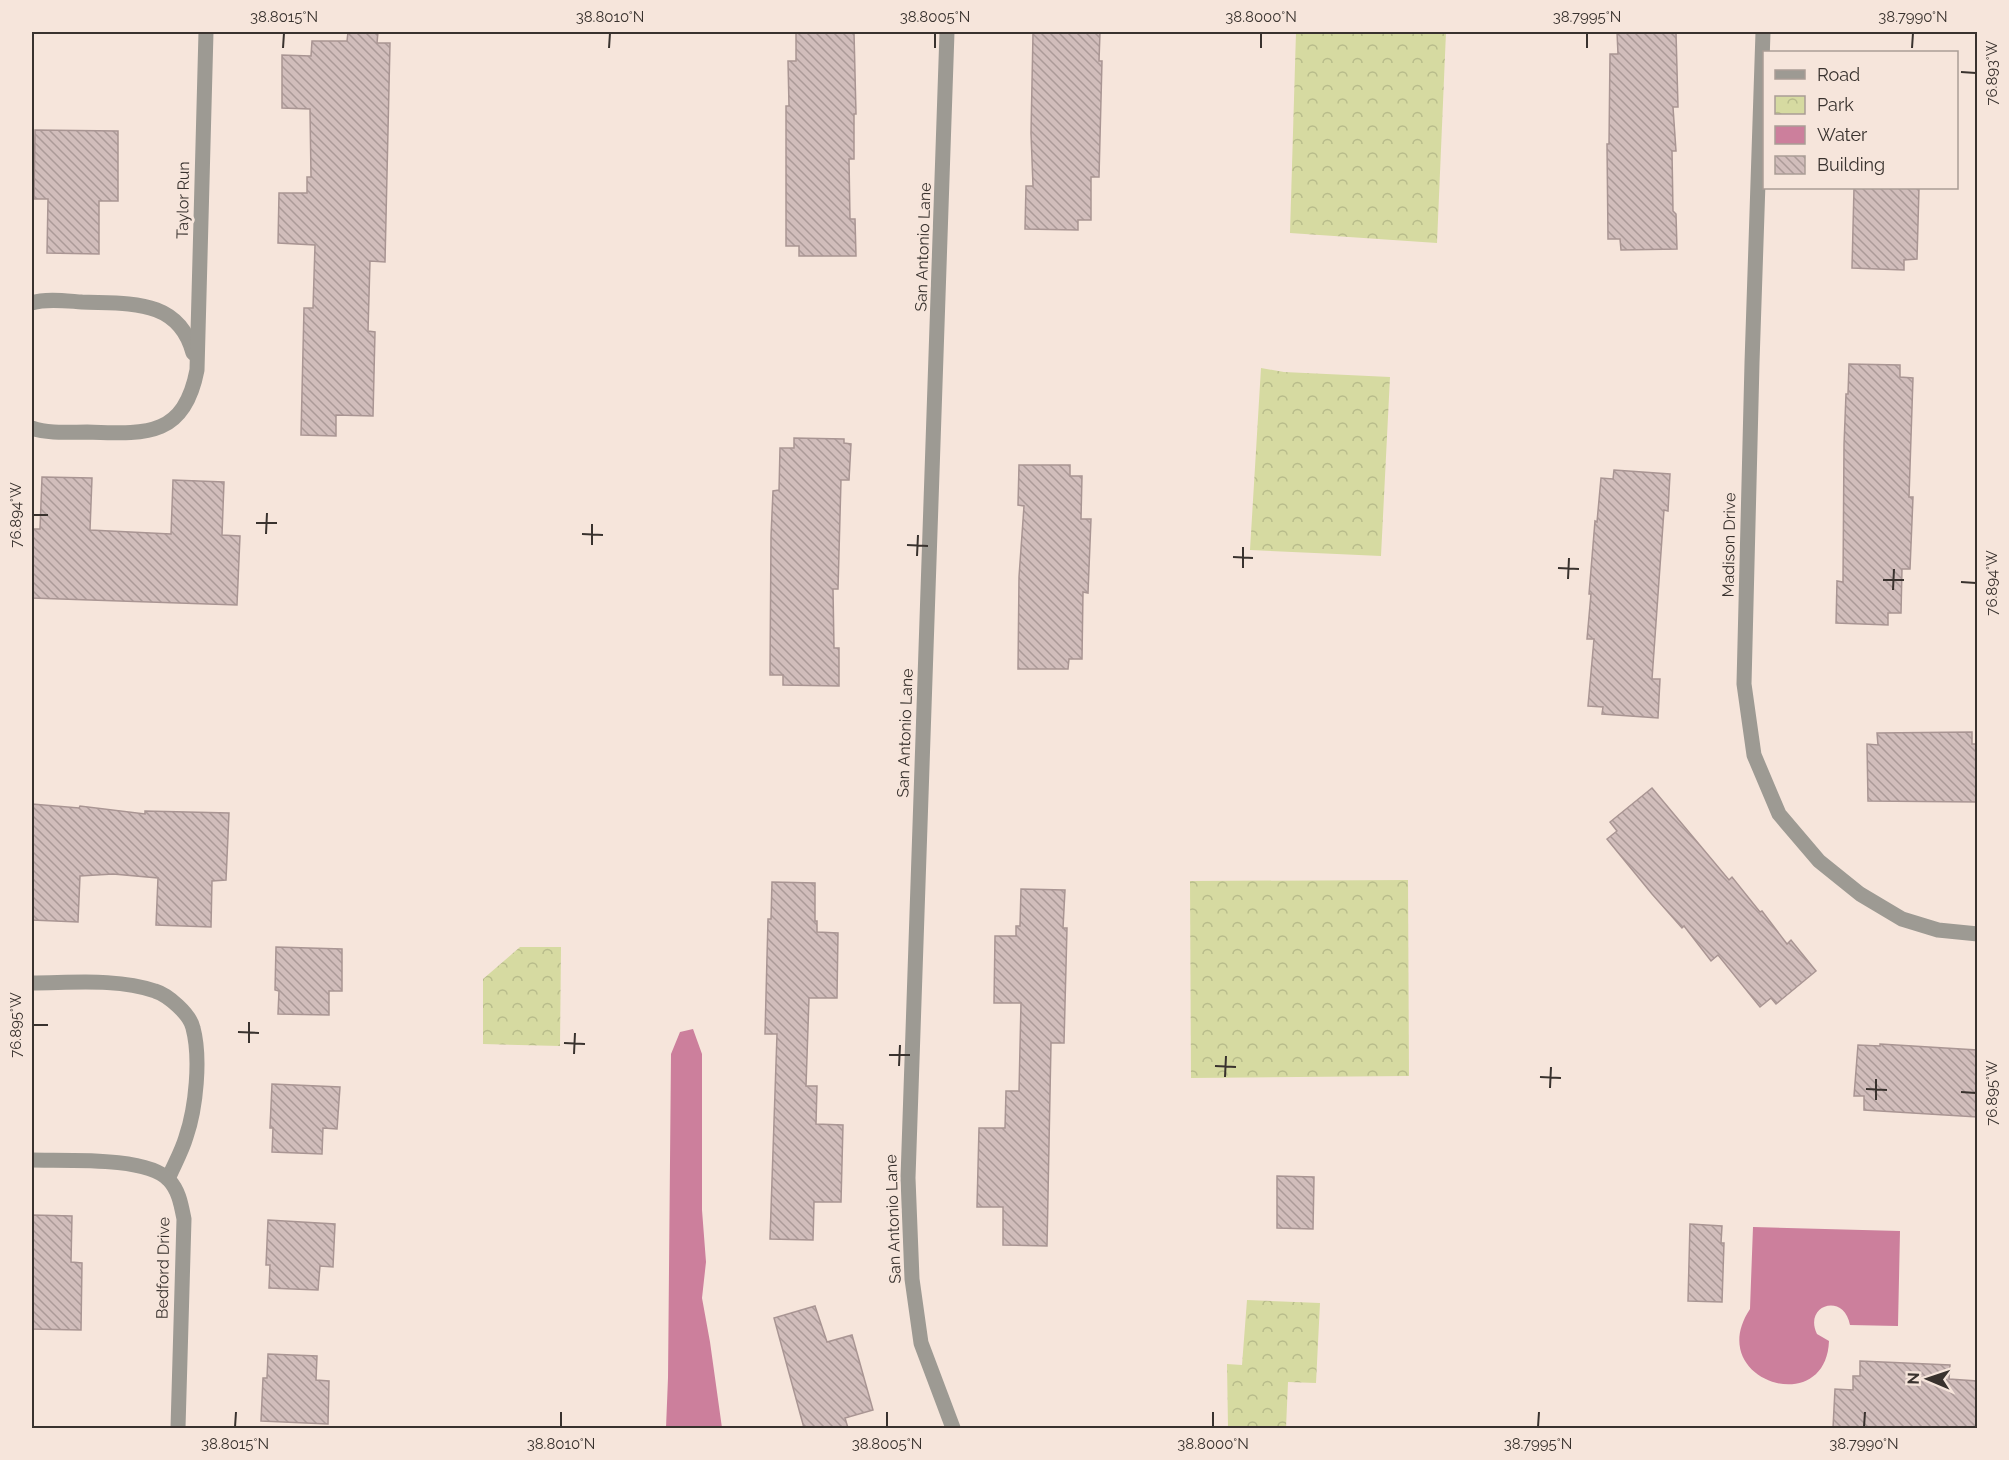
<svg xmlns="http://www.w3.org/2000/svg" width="2009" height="1460" viewBox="0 0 2009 1460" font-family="Raleway,sans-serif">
	<defs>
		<pattern id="park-crowns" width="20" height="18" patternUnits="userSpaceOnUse" patternTransform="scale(1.5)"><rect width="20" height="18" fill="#d6daa1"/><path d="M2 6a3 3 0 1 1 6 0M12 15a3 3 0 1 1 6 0" fill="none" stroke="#b8bc8b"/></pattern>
		<pattern id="building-back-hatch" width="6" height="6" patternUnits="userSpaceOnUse" patternTransform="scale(1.5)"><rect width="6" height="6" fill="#d1bdbb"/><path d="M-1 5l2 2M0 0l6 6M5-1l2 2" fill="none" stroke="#ab9a98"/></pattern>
	</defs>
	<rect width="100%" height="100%" fill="#f6e5db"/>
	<!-- park -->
	<g fill="url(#park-crowns)">
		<polygon points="1296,32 1446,32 1437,243 1290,233"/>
		<polygon points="1261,368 1284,372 1390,377 1381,556 1250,550"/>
		<polygon points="1408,880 1409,1076 1191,1078 1190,881"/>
		<polygon points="520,947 561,947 560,1046 483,1044 483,979"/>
		<polygon points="1247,1300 1320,1303 1316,1383 1288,1382 1286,1428 1228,1428 1227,1364 1242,1365"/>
	</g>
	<!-- water -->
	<g fill="#cc7f9c">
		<polygon points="693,1029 702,1054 702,1210 706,1262 702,1298 710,1342 722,1428 666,1428 668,1378 671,1054 680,1032"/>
		<path d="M1753 1227 1900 1231 1898 1326 1850 1325C1844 1292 1803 1305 1817 1334L1829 1341C1826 1420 1703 1380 1750 1309Z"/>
	</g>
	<!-- building -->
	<g fill="url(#building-back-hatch)" stroke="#a99593" stroke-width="1.5">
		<polygon points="348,32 378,32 377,43 390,43 385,262 370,261 368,331 375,332 373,416 336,415 336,436 301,435 304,308 313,308 315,245 278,243 279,193 307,193 307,177 311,177 310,109 282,108 282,55 311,56 312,41 347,41"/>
		<polygon points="796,32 854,32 856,114 854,114 854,159 849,159 850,219 855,219 856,256 799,256 799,246 786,246 786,106 789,106 788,61 796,61"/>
		<polygon points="1038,32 1100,32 1099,61 1102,61 1099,177 1091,177 1091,220 1078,220 1078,230 1025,229 1026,186 1033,186 1031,133 1033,33"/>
		<polygon points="1617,32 1676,32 1678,107 1673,107 1676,151 1672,151 1673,211 1676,214 1677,249 1621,250 1620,239 1608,239 1607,144 1609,144 1610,54 1618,54"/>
		<polygon points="35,130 118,131 118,201 99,201 99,254 47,253 48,199 34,199"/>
		<polygon points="1854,188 1919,188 1917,259 1904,260 1904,270 1852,268"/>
		<polygon points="1849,364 1900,365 1900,377 1913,378 1909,497 1913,497 1910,569 1902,569 1901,613 1888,613 1888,625 1836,623 1837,581 1843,582 1844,445 1846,394 1848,394"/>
		<polygon points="794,438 844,439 844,443 851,444 849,480 841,480 838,589 833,589 834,648 839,648 839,686 783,685 783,675 770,675 771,536 773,491 779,490 780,448 794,448"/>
		<polygon points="1019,465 1070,465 1070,476 1082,476 1081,519 1091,519 1088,593 1083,592 1082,659 1069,659 1068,669 1018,669 1019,577 1024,506 1018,505"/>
		<polygon points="1614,470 1670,474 1668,511 1664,510 1652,679 1660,679 1658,718 1602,714 1603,707 1588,706 1594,639 1587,639 1591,594 1589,594 1595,521 1597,522 1601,478 1613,479"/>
		<polygon points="42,477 92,478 90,530 171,534 173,480 224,482 222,535 240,536 237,605 32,598 32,529 40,529"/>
		<polygon points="1972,732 1972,744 1977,744 1977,802 1868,801 1867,744 1878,745 1877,733"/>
		<polygon points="1652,788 1729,880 1732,877 1760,912 1762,911 1787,944 1791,940 1816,971 1776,1004 1771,998 1760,1007 1718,955 1711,961 1684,926 1682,928 1652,894 1607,839 1617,831 1610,822"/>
		<polygon points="32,804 79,808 80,806 145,814 145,811 229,813 226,880 212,881 211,927 156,925 158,878 113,874 80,876 78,922 32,920"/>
		<polygon points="772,882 815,883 815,921 817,921 817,932 838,933 837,998 809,998 806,1086 817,1086 816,1124 843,1125 841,1202 814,1202 813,1240 770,1239 777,1034 765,1034 768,919 771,919"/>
		<polygon points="1021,889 1065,890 1063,928 1067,928 1064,1043 1051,1043 1047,1246 1003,1245 1003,1207 977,1207 979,1128 1005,1128 1006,1091 1019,1091 1021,1003 994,1003 995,936 1016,936 1016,926 1020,926"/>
		<polygon points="276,947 342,949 342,991 329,991 329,1015 278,1014 279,991 275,990"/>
		<polygon points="1880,1044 1977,1050 1977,1117 1864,1110 1864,1096 1854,1096 1858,1045 1880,1046"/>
		<polygon points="272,1084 340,1087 337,1129 323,1128 322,1154 272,1152 273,1128 270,1128"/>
		<polygon points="1277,1176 1314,1177 1313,1229 1277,1228"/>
		<polygon points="32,1215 72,1216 71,1262 82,1263 81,1330 32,1329"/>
		<polygon points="268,1220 335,1224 333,1267 320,1266 318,1290 269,1288 270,1265 266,1265"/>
		<polygon points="1690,1224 1722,1226 1721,1243 1724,1243 1722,1302 1688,1301"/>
		<polygon points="815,1306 827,1342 852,1335 873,1410 845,1418 848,1428 804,1428 774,1318"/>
		<polygon points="268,1354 317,1356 316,1380 329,1381 328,1424 261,1421 263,1378 267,1378"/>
		<polygon points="1860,1361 1950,1365 1949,1379 1977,1381 1977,1428 1833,1428 1835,1389 1853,1390 1853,1376 1860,1376"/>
	</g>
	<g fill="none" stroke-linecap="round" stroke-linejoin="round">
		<!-- minor -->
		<g stroke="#9d9a93" stroke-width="15">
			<polyline points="947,32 908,1178 912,1279 921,1343 953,1428"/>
			<polyline points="1763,32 1752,363 1744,684 1754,755 1779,814 1819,861 1860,894 1902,919 1938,930 1978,934"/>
			<path d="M32 303C46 298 67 301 82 302 128 304 179 298 193 353"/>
			<path d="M32 428C48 434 70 432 87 432 145 434 184 438 197 370L206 32"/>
			<path d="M32 983C71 983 117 978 155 991 168 995 190 1014 193 1028 201 1058 196 1108 186 1137 182 1151 174 1165 168 1179"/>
			<path d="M32 1160C64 1161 147 1156 169 1180 179 1191 181 1204 184 1219L178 1428"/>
		</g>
	</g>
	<!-- ticks -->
	<path fill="none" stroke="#39322e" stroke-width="2" d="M283 48 284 33M609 48 610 33M935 48V33M1261 48V33M1587 48V33M1912 48 1913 33M1961 72 1976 73M33 515H48M256 523H277M266 534 267 513M582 534 603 535M592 545V524M907 545 928 546M917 556 918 535M1233 557 1253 558M1243 568V547M1558 568 1579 569M1568 579 1569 558M1883 580H1904M1961 582 1976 583M1893 590 1894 569M33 1025H48M238 1032 259 1033M249 1043V1022M564 1043 585 1044M574 1054 575 1033M889 1055H910M899 1066 900 1045M1215 1066 1236 1067M1225 1077 1226 1056M1540 1077 1561 1078M1550 1088 1551 1067M1866 1089 1887 1090M1961 1092 1976 1093M1876 1100V1079M235 1427 236 1412M561 1427V1412M887 1427V1412M1213 1427V1412M1538 1427 1539 1412M1864 1427 1865 1412"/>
	<g text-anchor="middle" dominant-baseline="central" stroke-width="6" stroke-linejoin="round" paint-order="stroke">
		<!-- street labels -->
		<g font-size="16" fill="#39322e" stroke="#f6e5db">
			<text transform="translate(183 200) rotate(-89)">Taylor Run</text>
			<text transform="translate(923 247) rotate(-88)">San Antonio Lane</text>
			<text transform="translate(1729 545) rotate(-89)">Madison Drive</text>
			<text transform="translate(905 733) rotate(-88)">San Antonio Lane</text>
			<text transform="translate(893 1219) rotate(-92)">San Antonio Lane</text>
			<text transform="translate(163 1268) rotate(-89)">Bedford Drive</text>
		</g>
	</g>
	<!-- border -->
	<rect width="2009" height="1460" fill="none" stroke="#f6e5db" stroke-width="66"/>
	<!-- legend -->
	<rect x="1763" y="51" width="195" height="138" fill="#f6e5db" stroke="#aa9d96" stroke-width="1.5"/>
	<rect x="1775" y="70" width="30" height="9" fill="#9d9a93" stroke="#aa9d96" stroke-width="1.5"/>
	<text x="1817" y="81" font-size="18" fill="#39322e">Road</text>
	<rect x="1775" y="96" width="30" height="18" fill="url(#park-crowns)" stroke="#aa9d96" stroke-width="1.5"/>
	<text x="1817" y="111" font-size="18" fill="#39322e">Park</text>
	<rect x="1775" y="126" width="30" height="18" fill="#cc7f9c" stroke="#aa9d96" stroke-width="1.5"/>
	<text x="1817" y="141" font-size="18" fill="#39322e">Water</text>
	<rect x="1775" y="156" width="30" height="18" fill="url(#building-back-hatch)" stroke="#aa9d96" stroke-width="1.5"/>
	<text x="1817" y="171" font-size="18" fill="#39322e">Building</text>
	<!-- north arrow -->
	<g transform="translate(1928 1379) rotate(272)" stroke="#f6e5db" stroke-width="4.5" paint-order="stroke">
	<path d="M0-4.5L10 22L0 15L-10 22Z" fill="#39322e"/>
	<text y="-9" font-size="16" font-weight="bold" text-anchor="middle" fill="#39322e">N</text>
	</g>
	<rect x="33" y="33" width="1943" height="1394" fill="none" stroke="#39322e" stroke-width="2"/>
	<g font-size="15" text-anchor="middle" fill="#39322e">
		<text x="284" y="22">38.8015°N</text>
		<text x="610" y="22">38.8010°N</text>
		<text x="935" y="22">38.8005°N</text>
		<text x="1261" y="22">38.8000°N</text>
		<text x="1587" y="22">38.7995°N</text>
		<text x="1913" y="22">38.7990°N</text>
		<text transform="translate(1992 73) rotate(-90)" y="5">76.893°W</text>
		<text transform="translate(16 515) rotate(-90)" y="5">76.894°W</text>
		<text transform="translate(1992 583) rotate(-90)" y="5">76.894°W</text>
		<text transform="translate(16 1025) rotate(-90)" y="5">76.895°W</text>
		<text transform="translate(1992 1093) rotate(-90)" y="5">76.895°W</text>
		<text x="235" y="1449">38.8015°N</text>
		<text x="561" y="1449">38.8010°N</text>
		<text x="887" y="1449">38.8005°N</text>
		<text x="1213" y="1449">38.8000°N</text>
		<text x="1538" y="1449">38.7995°N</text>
		<text x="1864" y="1449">38.7990°N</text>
	</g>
</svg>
